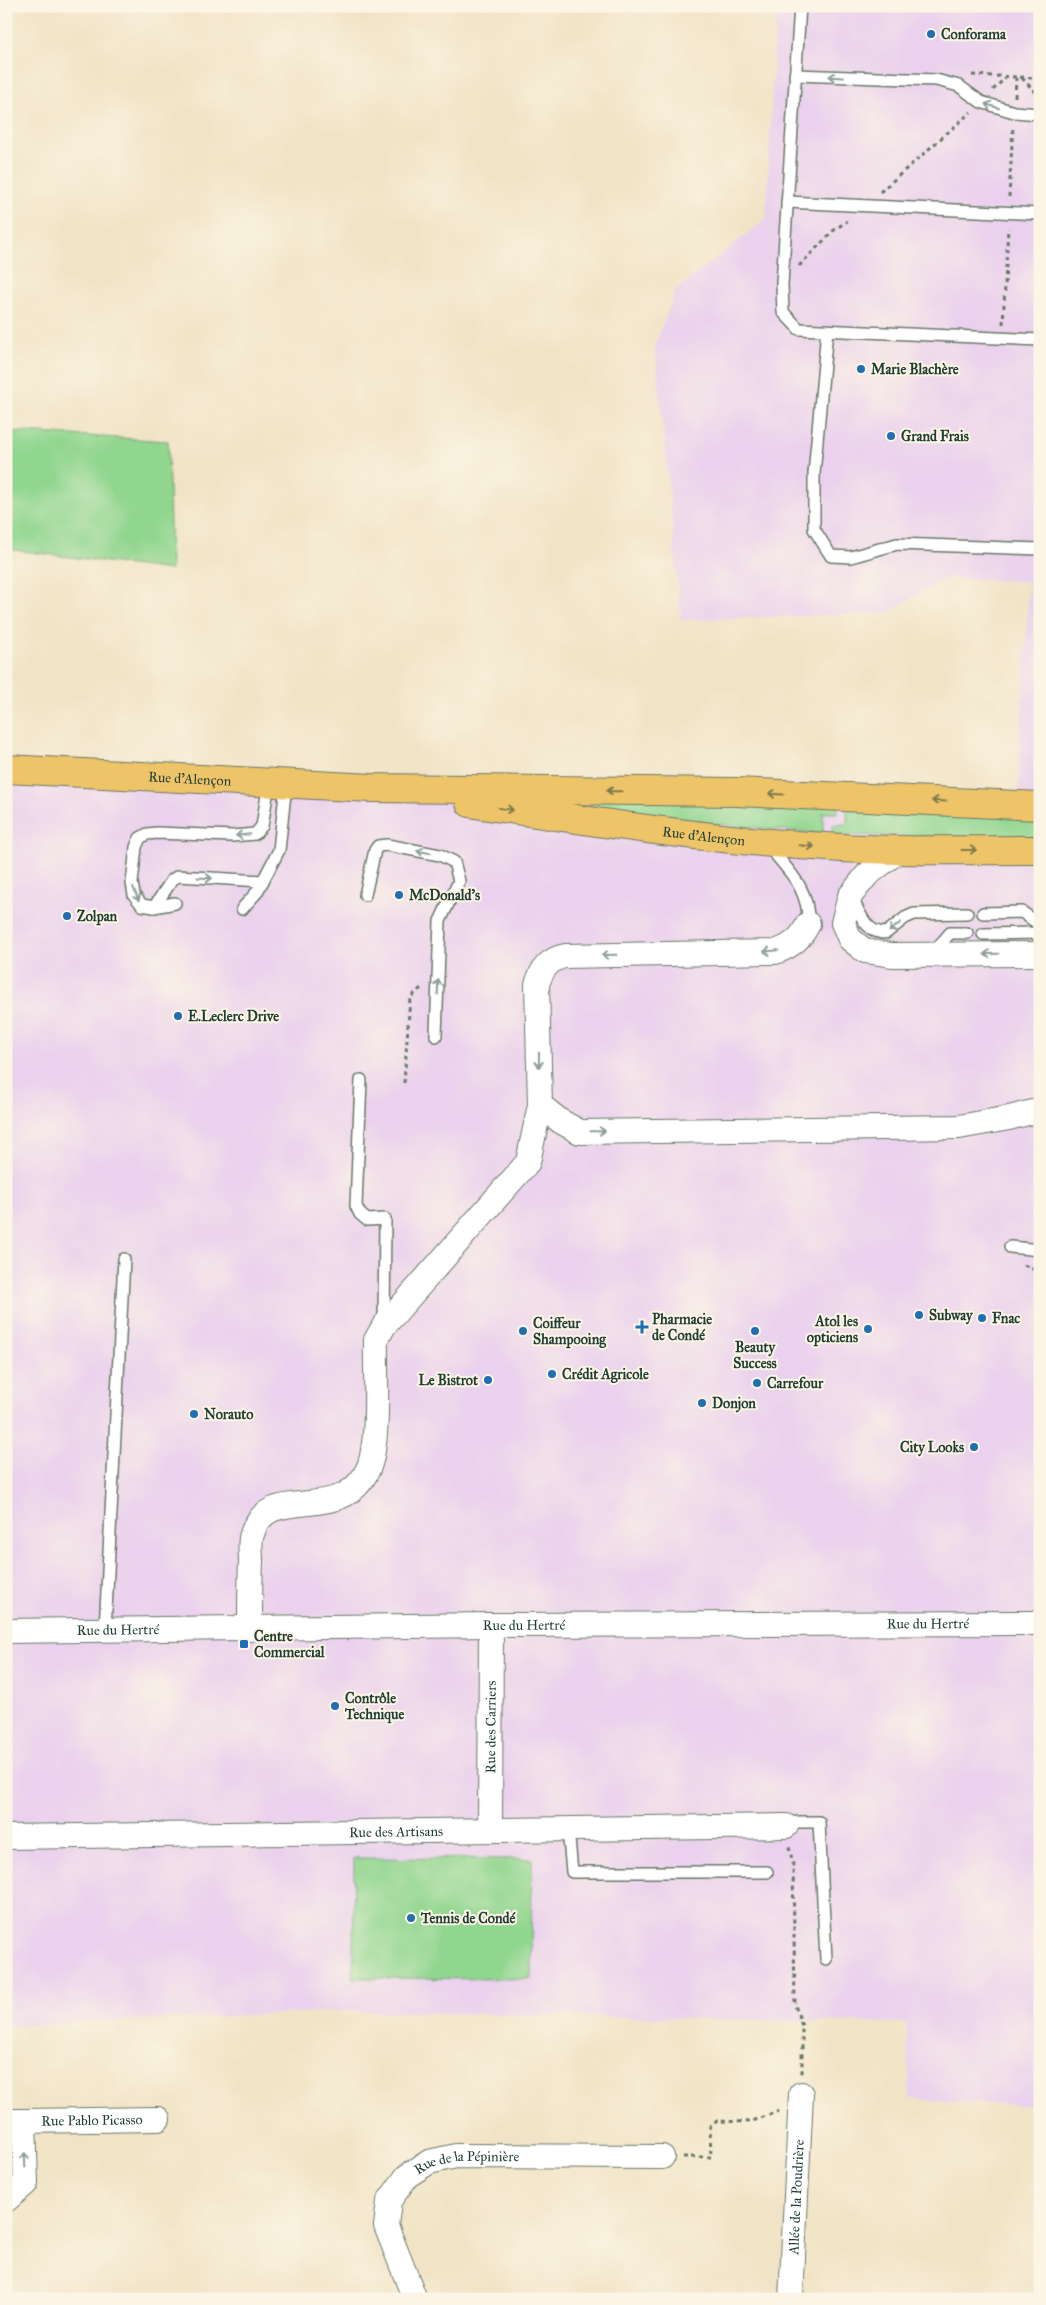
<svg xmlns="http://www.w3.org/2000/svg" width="1046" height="2305" viewBox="0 0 1046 2305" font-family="'IM FELL Great Primer',serif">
	<rect width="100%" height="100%" fill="#fcf5e5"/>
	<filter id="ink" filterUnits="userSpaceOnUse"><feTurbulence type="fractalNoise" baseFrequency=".02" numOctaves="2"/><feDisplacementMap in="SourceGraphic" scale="10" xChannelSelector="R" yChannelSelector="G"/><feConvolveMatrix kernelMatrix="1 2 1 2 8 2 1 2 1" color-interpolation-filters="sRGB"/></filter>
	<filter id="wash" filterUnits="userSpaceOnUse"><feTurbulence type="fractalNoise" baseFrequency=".0096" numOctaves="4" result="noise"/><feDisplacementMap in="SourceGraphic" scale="20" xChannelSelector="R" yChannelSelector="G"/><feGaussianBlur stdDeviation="1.12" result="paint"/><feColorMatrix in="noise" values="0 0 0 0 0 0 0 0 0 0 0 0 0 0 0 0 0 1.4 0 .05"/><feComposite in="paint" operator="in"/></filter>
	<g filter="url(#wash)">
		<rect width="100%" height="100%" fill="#f1e4c6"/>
		<!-- built -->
		<g fill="#ead1ed">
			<polygon points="776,6 1040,6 1040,806 1017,805 1029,582 946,578 887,613 681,620 655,344 676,290 766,219"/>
			<polygon points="6,769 1040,813 1040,2106 910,2099 906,2023 343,2011 6,2026"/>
		</g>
		<!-- green -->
		<g fill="#91d68f" stroke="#588a62">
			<polygon points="6,431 168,441 171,570 6,549"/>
			<polygon points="549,792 837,801 838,813 823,813 823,834 552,809"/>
			<polygon points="847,802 1040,811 1040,839 833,835 833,825 847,824"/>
			<polygon points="354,1858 532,1859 531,1979 353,1978"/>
		</g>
	</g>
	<g filter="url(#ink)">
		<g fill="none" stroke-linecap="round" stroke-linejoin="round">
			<defs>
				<g id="lane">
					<polyline points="800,6 782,284 783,312 799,329 1040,340"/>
					<polyline points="795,75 936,80 959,86 981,102 1014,112 1040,114"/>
					<polyline points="787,202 1040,214"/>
					<polyline points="827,330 814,474 814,529 831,556 851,557 897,544 1040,549"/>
					<path d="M769 847C790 872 810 890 808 924"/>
					<polyline points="365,895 375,850 378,846 387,845 440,855 454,862 459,881 440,921 436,1036"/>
					<path d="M851 897C861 914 865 933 886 933L905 918 914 914 967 913"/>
					<polyline points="175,903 154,907 142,905 134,895 132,883 136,847 140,838 147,834 157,833 232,836 255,834 262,826 269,783"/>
					<polyline points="154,907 172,880 178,876 263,881"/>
					<polyline points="242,909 257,892 279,850 286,784"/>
					<polyline points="983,913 1022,912 1040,925"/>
					<polyline points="983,934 1040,933"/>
					<polyline points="933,953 950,933 967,933"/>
					<polyline points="361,1080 356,1206 360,1214 367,1220 385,1219 384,1322"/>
					<polyline points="1010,1247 1040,1250"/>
					<polyline points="105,1630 124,1259"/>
					<polyline points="786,1826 797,1822 819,1822 826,1959"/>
					<polyline points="568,1828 572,1872 767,1872"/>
				</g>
				<g id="street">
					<polyline points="899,850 867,875 850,896 843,923 850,939 865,951 892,955 1040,954"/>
					<polyline points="540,1105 560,1121 580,1132 959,1127 1009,1118 1040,1110"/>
					<path d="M250 1629C250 1606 250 1584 251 1561 251 1552 249 1542 252 1534 268 1480 341 1528 368 1469 380 1443 375 1372 376 1340L384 1326 528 1162 540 1105 537 984C542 969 549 959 565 956L775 952C791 947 801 939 808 924"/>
					<path id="s1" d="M6 1631 491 1625 1040 1623"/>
					<path id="s2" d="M490 1829 491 1625"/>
					<path id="s3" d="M6 1837 786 1826"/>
					<polyline points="6,2121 24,2121 26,2183 6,2200"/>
					<path id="s4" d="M24 2121 158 2119"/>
					<path id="s5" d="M415 2299 386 2226 389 2201 407 2176 429 2162 456 2156 662 2157"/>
					<path id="s6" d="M791 2299 801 2094"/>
				</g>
				<g id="primary">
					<path id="s7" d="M6 769 372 788 737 792 1040 806"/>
					<path id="s8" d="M470 803C587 821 709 840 827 847 898 852 969 850 1040 850"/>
				</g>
			</defs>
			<!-- lane casing -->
			<use href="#lane" stroke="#687767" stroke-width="14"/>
			<!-- street casing -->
			<use href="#street" stroke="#687767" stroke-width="26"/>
			<!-- primary casing -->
			<use href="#primary" stroke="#687767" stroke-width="30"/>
			<!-- path -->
			<g stroke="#687767" stroke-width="3" stroke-dasharray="4 4" stroke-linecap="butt">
				<polyline points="972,75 1040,78"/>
				<polyline points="1022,78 1040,97"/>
				<polyline points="993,90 1005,78"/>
				<polyline points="1015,97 1016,78"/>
				<polyline points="880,192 971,112"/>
				<polyline points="1009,197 1013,126"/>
				<polyline points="799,266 833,231 847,221"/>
				<polyline points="1003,324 1008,228"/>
				<polyline points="404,1083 410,998 421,988"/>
				<polyline points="1033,1222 1040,1223"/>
				<polyline points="1024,1265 1040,1272"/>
				<polyline points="789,1847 793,1863 795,2005 802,2026 802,2074"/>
				<polyline points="683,2157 711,2157 710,2127 717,2121 750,2122 779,2111"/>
			</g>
			<!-- lane -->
			<use href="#lane" stroke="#fff" stroke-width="11"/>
			<!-- street -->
			<use href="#street" stroke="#fff" stroke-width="24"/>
			<!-- primary -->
			<use href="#primary" stroke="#eec469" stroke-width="28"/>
		</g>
		<!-- one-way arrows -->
		<defs><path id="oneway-shaft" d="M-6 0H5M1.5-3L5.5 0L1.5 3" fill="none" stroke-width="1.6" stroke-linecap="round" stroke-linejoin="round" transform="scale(1.25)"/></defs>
		<g stroke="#8f9e9a">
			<use href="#oneway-shaft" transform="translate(836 77) rotate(-177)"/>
			<use href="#oneway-shaft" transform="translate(992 106) rotate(-163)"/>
			<use href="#oneway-shaft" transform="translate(243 835) rotate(174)"/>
			<use href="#oneway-shaft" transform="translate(424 852) rotate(-170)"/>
			<use href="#oneway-shaft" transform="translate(205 878) rotate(3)"/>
			<use href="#oneway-shaft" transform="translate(136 894) rotate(67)"/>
			<use href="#oneway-shaft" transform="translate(895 927) rotate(142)"/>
			<use href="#oneway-shaft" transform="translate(771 951) rotate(175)"/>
			<use href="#oneway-shaft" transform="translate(991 954) rotate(179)"/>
			<use href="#oneway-shaft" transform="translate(609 955) rotate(179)"/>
			<use href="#oneway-shaft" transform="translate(438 987) rotate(-88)"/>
			<use href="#oneway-shaft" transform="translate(539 1060) rotate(89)"/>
			<use href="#oneway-shaft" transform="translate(598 1131) rotate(-1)"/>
			<use href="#oneway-shaft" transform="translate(25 2160) rotate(-92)"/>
		</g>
		<g stroke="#7c7a4c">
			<use href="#oneway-shaft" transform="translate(614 791) rotate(-179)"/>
			<use href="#oneway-shaft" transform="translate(776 794) rotate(-177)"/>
			<use href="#oneway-shaft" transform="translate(939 801) rotate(-177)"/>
			<use href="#oneway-shaft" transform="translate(506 809) rotate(8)"/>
			<use href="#oneway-shaft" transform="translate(807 846) rotate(5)"/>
			<use href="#oneway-shaft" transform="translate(969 850)"/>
		</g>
	</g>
	<!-- markers -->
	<g fill="#1f6fb2" stroke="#fcf5e5" stroke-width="2">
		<circle cx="931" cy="34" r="5"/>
		<circle cx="861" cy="369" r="5"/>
		<circle cx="891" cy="436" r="5"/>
		<circle cx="399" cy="895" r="5"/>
		<circle cx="67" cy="916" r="5"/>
		<circle cx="178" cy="1016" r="5"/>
		<circle cx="919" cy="1315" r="5"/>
		<circle cx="982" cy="1318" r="5"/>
		<path d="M639.5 1319.5h5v5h5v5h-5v5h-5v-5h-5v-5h5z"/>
		<circle cx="868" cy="1329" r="5"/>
		<circle cx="523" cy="1331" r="5"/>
		<circle cx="755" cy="1331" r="5"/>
		<circle cx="552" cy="1374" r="5"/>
		<circle cx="488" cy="1380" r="5"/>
		<circle cx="757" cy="1383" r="5"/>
		<circle cx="702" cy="1403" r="5"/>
		<circle cx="194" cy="1414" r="5"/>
		<circle cx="974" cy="1447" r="5"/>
		<rect x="239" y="1639" width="10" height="10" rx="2.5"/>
		<circle cx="335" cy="1706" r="5"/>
		<circle cx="411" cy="1918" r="5"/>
	</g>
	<g text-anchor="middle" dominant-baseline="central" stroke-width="4" stroke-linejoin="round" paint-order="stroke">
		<!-- poi labels -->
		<g font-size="14" font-weight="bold" fill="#1f3d34" stroke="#fcf5e5" text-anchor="start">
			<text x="941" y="34">Conforama</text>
			<text x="871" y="369">Marie Blachère</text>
			<text x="901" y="436">Grand Frais</text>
			<text x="409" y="895">McDonald's</text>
			<text x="77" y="916">Zolpan</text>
			<text x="188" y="1016">E.Leclerc Drive</text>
			<text x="929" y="1315">Subway</text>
			<text x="992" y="1318">Fnac</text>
			<text x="652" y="1319">Pharmacie<tspan x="652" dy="16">de Condé</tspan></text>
			<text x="858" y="1321" text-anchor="end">Atol les<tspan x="858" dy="16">opticiens</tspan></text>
			<text x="533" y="1323">Coiffeur<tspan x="533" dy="16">Shampooing</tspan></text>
			<text x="755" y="1347" text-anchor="middle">Beauty<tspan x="755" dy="16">Success</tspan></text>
			<text x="562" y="1374">Crédit Agricole</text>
			<text x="478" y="1380" text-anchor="end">Le Bistrot</text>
			<text x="767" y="1383">Carrefour</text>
			<text x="712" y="1403">Donjon</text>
			<text x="204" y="1414">Norauto</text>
			<text x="964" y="1447" text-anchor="end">City Looks</text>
			<text x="254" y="1636">Centre<tspan x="254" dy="16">Commercial</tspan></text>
			<text x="345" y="1698">Contrôle<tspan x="345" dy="16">Technique</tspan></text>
			<text x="421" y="1918">Tennis de Condé</text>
		</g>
		<!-- street labels -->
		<g font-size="14" fill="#1f3d34" stroke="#fcf5e5">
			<text stroke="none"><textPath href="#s7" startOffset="184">Rue d'Alençon</textPath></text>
			<text stroke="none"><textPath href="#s8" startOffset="236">Rue d'Alençon</textPath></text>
			<text stroke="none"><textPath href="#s1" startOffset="922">Rue du Hertré</textPath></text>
			<text stroke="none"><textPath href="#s1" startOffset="518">Rue du Hertré</textPath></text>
			<text stroke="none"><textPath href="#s1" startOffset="112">Rue du Hertré</textPath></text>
			<text stroke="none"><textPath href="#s2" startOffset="102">Rue des Carriers</textPath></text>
			<text stroke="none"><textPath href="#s3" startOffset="390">Rue des Artisans</textPath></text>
			<text stroke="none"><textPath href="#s4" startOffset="68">Rue Pablo Picasso</textPath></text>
			<text stroke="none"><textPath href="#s5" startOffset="198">Rue de la Pépinière</textPath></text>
			<text stroke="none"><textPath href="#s6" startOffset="102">Allée de la Poudrière</textPath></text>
		</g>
	</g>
	<!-- margin -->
	<rect width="1046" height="2305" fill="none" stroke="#fcf5e5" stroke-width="25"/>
</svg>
